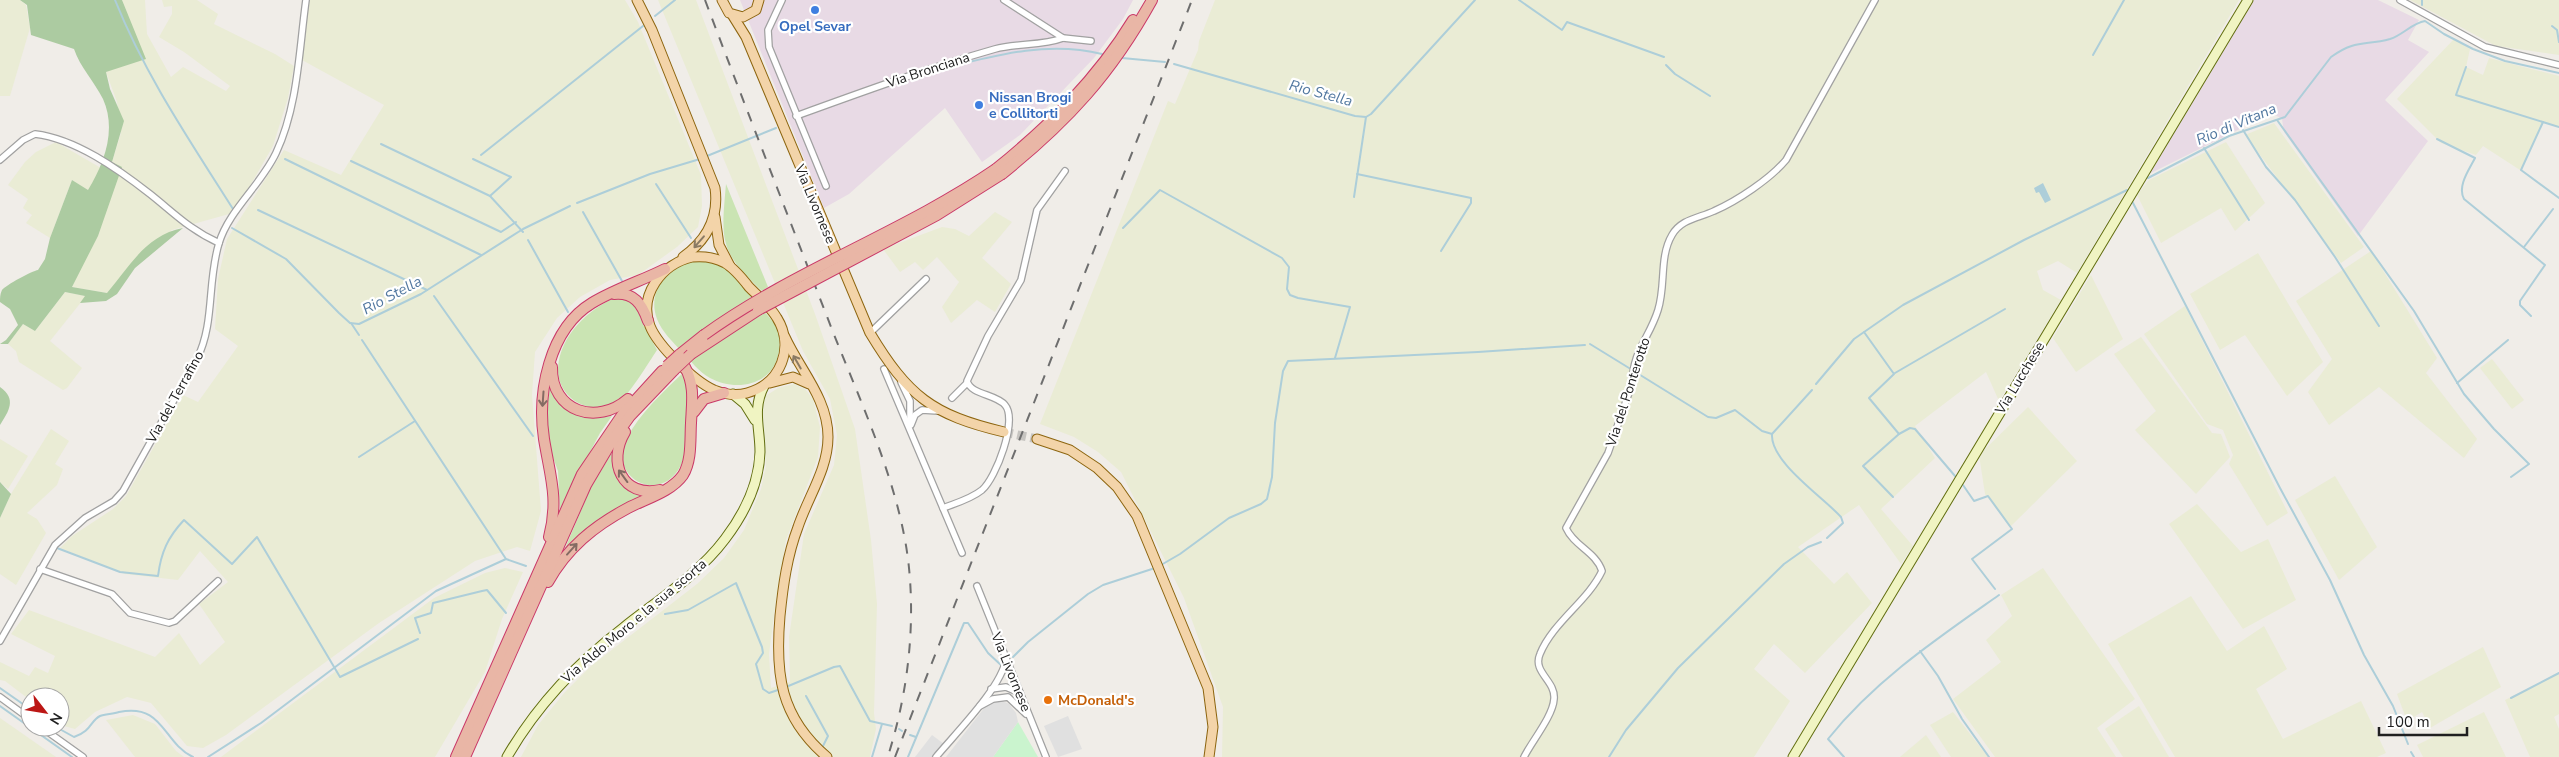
<svg xmlns="http://www.w3.org/2000/svg" width="2559" height="757" viewBox="0 0 2559 757" font-family="'Nunito Sans',sans-serif">
	<rect width="100%" height="100%" fill="#f0ede8"/>
	<!-- industrial -->
	<g fill="#e8dae5">
		<polygon points="740,0 1133,0 1123,19 1094,58 1020,135 982,162 945,108 849,194 824,208"/>
		<polygon points="2253,0 2378,0 2419,20 2408,40 2429,52 2385,100 2428,141 2358,236 2284,132 2282,119 2272,113 2147,175"/>
	</g>
	<!-- farmland -->
	<g fill="#eaecd5">
		<polygon points="0,0 20,0 26,5 30,28 10,96 0,96"/>
		<polygon points="122,0 145,0 147,34 171,77 183,67 226,91 230,86 184,52 159,37 172,14 172,6 164,7 162,0 197,0 218,14 214,24 275,54 294,66 288,98 273,146 246,193 229,214 172,230 107,293 72,287 121,167 112,162 121,133 117,102 106,72 125,12"/>
		<polygon points="309,0 625,0 638,22 701,175 702,206 698,227 677,247 638,275 610,280 580,297 557,318 535,352 532,395 541,511 530,551 517,547 475,561 379,623 226,735 203,748 187,746 151,703 127,697 95,712 75,729 64,726 60,723 60,697 30,697 30,700 5,681 0,680 0,662 29,676 35,667 48,673 55,656 11,634 29,610 155,657 179,633 200,665 225,642 199,604 228,582 200,551 178,580 125,574 60,548 72,536 113,509 126,496 183,395 198,402 238,346 215,329 218,279 227,239 284,150 341,175 384,105 302,60"/>
		<polygon points="658,0 696,0 815,314 855,429 871,540 877,604 874,713 876,729 870,757 521,757 538,725 565,692 591,666 697,584 724,558 744,530 761,489 766,466 761,408 764,397 778,388 794,384 805,389 813,399 820,427 818,457 786,540 776,600 769,654 771,688 790,682 789,637 804,534 834,465 837,435 830,399 803,351"/>
		<polygon points="1215,0 2239,0 2077,273 2058,261 2037,271 2043,290 2061,300 1999,401 1986,372 1915,426 1935,458 1881,509 1913,546 1901,564 1859,505 1798,547 1834,584 1847,572 1872,603 1805,673 1774,644 1754,669 1790,701 1754,757 1222,757 1223,707 1184,598 1121,472 1098,452 1074,437 1040,424 1168,101 1175,104 1198,50 1199,41"/>
		<polygon points="2410,0 2559,0 2559,55 2496,46"/>
		<polygon points="2454,39 2470,49 2466,67 2483,75 2489,58 2559,76 2559,127 2544,122 2520,170 2483,146 2476,155 2441,143 2397,99"/>
		<polygon points="2274,123 2364,247 2341,263 2245,135"/>
		<polygon points="56,142 101,168 88,191 72,180 50,238 26,223 32,215 23,208 28,199 8,185 25,162 36,152"/>
		<polygon points="2226,142 2265,203 2235,231 2221,208 2161,243 2137,195 2149,180"/>
		<polygon points="995,212 1012,222 982,258 1011,284 995,312 977,300 951,323 942,307 959,282 937,257 923,270 915,262 900,272 883,249 942,227 955,229 969,236"/>
		<polygon points="2371,251 2437,358 2426,373 2477,439 2464,458 2379,387 2329,425 2308,392 2332,359 2296,301"/>
		<polygon points="2258,253 2323,362 2287,396 2245,335 2220,350 2190,294"/>
		<polygon points="2091,275 2123,339 2076,372 2053,338"/>
		<polygon points="65,292 86,296 50,341 82,368 67,388 63,390 19,362 16,351 8,344 23,324 35,331"/>
		<polygon points="2185,306 2288,513 2267,526 2229,464 2233,455 2223,430 2207,424 2144,334"/>
		<polygon points="2141,337 2212,433 2221,434 2230,457 2196,494 2135,430 2156,411 2114,354"/>
		<polygon points="2492,359 2524,400 2512,409 2480,368"/>
		<polygon points="2028,407 2077,461 2010,527 1985,494 1979,455"/>
		<polygon points="51,429 69,441 55,464 63,469 57,485 27,513 37,519 46,533 16,585 0,574 0,518 11,494"/>
		<polygon points="0,439 28,456 8,489 0,482"/>
		<polygon points="2335,476 2377,547 2339,580 2295,500"/>
		<polygon points="2197,504 2241,552 2268,539 2296,600 2243,629 2169,524"/>
		<polygon points="505,568 523,572 502,619 485,672 435,757 221,757 434,598 485,573"/>
		<polygon points="2043,568 2135,699 2097,728 2116,757 1995,757 1953,699 2001,662 1986,640 2012,616 2001,595"/>
		<polygon points="2191,596 2227,651 2264,626 2287,669 2256,689 2283,739 2361,701 2386,753 2377,757 2175,757 2108,644"/>
		<polygon points="2483,647 2501,687 2430,728 2422,712 2407,721 2397,694"/>
		<polygon points="2559,673 2559,714 2554,717 2559,729 2559,757 2530,757 2505,700"/>
		<polygon points="2139,706 2169,757 2123,757 2105,729"/>
		<polygon points="1953,712 1988,757 1951,757 1930,725"/>
		<polygon points="2484,712 2506,757 2423,757 2417,745"/>
		<polygon points="133,715 155,724 176,751 184,757 135,757 106,720"/>
		<polygon points="0,718 56,757 0,757"/>
		<polygon points="1926,735 1941,757 1900,757"/>
	</g>
	<!-- grass -->
	<g fill="#cae4b3">
		<path d="M726 184 768 287 762 291C719 251 721 241 726 184Z"/>
		<path d="M695 260 714 263 728 270 776 325C782 340 781 355 772 369 758 388 730 389 710 378 699 372 691 361 682 352 673 342 662 332 657 319 646 289 670 268 695 260Z"/>
		<path d="M616 297 631 299 641 312 643 324 657 350C649 362 631 392 621 400 595 419 557 401 558 368 560 335 589 309 616 297Z"/>
		<path d="M684 372C692 388 689 406 688 424 687 437 687 452 681 465 661 506 606 478 627 438 640 413 664 391 684 372Z"/>
		<path d="M551 382C561 414 580 422 612 416L600 433 560 509 558 471 550 449 546 413Z"/>
		<path d="M613 451C611 481 622 486 648 495 615 508 588 524 564 551L590 489Z"/>
	</g>
	<!-- forest -->
	<g fill="#accba1">
		<path d="M20 0H122L146 59 106 72 110 89 124 121 112 162 122 167 98 236 72 287 107 293C130 266 146 235 183 228L135 268 117 294 106 301 80 303 85 296 65 292 35 331 23 324 8 344H0L6 340 18 325 10 309 0 302C0 298 0 294 2 290 6 285 32 271 38 270L45 259 50 238 72 180 88 190C104 164 117 130 103 99 94 81 80 67 74 49L31 35 27 5Z"/>
		<path d="M0 387C17 399 9 411 0 425Z"/>
		<polygon points="0,482 11,494 0,518"/>
	</g>
	<!-- park -->
	<polygon fill="#caf4ce" points="1018,722 1038,757 993,757"/>
	<!-- parking -->
	<g fill="#e0e0e0">
		<polygon points="1001,700 1009,704 1016,713 1018,722 993,757 946,757 985,707"/>
		<polygon points="1068,716 1082,749 1058,757 1044,726"/>
		<polygon points="932,735 944,744 933,757 915,757"/>
	</g>
	<!-- water -->
	<polygon fill="#adced9" points="2043,183 2051,200 2045,203 2039,192 2036,193 2034,188"/>
	<g fill="none" stroke-linecap="round" stroke-linejoin="round">
		<!-- stream -->
		<g stroke="#adced9" stroke-width="2">
			<path d="M115 0C145 75 190 141 233 209"/>
			<polyline points="1519,0 1562,30 1567,22 1664,57"/>
			<polyline points="2422,5 2422,0"/>
			<polyline points="655,16 675,0"/>
			<polyline points="2552,26 2557,30 2559,42"/>
			<polyline points="2093,55 2124,0"/>
			<polyline points="1122,58 1165,62"/>
			<polyline points="1174,64 1355,116 1366,117 1371,114 1475,0"/>
			<polyline points="1666,65 1675,74 1710,96"/>
			<path d="M949 67C1000 54 1050 41 1102 54"/>
			<polyline points="2466,67 2456,95 2559,127"/>
			<polyline points="2277,120 2414,311 2464,394 2494,429 2529,464 2511,477"/>
			<polyline points="2543,122 2521,170 2559,198"/>
			<polyline points="2243,130 2266,167 2295,200 2335,257 2379,326"/>
			<path d="M2437 139 2475 158C2469 170 2457 186 2464 199L2545 265 2520 301V305L2531 316"/>
			<polyline points="381,144 490,196 523,232"/>
			<polyline points="2204,148 2249,220"/>
			<polyline points="481,155 643,26"/>
			<polyline points="707,156 776,128"/>
			<polyline points="285,159 481,255"/>
			<polyline points="473,159 511,177 490,196"/>
			<polyline points="351,161 501,232 516,222"/>
			<polyline points="1357,174 1471,198 1471,203 1441,251"/>
			<path d="M2148 178 2229 136 2285 117 2331 57C2356 39 2365 46 2390 39 2403 35 2412 23 2425 21L2444 34 2473 49 2505 61 2559 73"/>
			<polyline points="656,184 691,238"/>
			<polyline points="1354,197 1366,117"/>
			<polyline points="2132,201 2280,488 2330,580 2364,655 2393,706 2408,744"/>
			<polyline points="577,203 650,174 700,159"/>
			<polyline points="258,210 427,290"/>
			<polyline points="583,212 622,281"/>
			<polyline points="232,228 286,259 339,313 350,323 359,324 421,294 523,229 570,206"/>
			<polyline points="1123,228 1160,190 1282,258 1289,267 1287,289 1290,295 1298,298 1350,307 1335,358"/>
			<polyline points="528,240 568,312"/>
			<polyline points="2524,247 2553,209"/>
			<polyline points="434,296 533,436"/>
			<polyline points="351,323 359,335"/>
			<polyline points="1864,332 1894,374 1869,398 1899,434 1910,428 1915,429 1955,476"/>
			<polyline points="362,340 506,559 526,566"/>
			<polyline points="1590,344 1629,368"/>
			<polyline points="1637,373 1708,417 1716,418 1735,410 1762,431 1772,434"/>
			<polyline points="1895,373 2005,309"/>
			<polyline points="2457,383 2508,340"/>
			<polyline points="1816,384 1854,339 1903,305 2024,240 2127,190"/>
			<path d="M1812 390 1772 434C1770 462 1823 497 1841 517L1843 523 1827 538"/>
			<polyline points="359,457 415,421"/>
			<polyline points="1963,485 1974,501 1988,496 2012,529 1972,559 1995,589"/>
			<polyline points="1893,497 1863,466 1899,434"/>
			<path d="M57 548 120 572 158 576C161 552 168 537 184 520L232 564 257 537 340 677 418 639"/>
			<polyline points="1161,565 1180,554 1229,518 1261,504 1267,499 1272,477 1275,423 1283,371 1288,361 1478,352 1585,345"/>
			<polyline points="665,614 688,610 736,583 762,647 763,653 756,664 763,689 769,693 781,689"/>
			<polyline points="420,633 415,618 431,613 433,603 482,591 487,590 506,613"/>
			<polyline points="1920,651 1938,676 1962,719 1989,757"/>
			<polyline points="1013,657 1028,642 1088,594 1103,585 1155,568"/>
			<polyline points="786,687 834,667 840,666 870,721 892,726"/>
			<polyline points="0,688 30,709"/>
			<polyline points="806,696 828,736 822,748"/>
			<polyline points="2511,698 2559,673"/>
			<polyline points="0,706 72,757"/>
			<path d="M56 727 74 737C92 731 90 721 100 716 105 714 113 714 119 712 164 703 162 742 193 757"/>
			<polyline points="899,729 902,731"/>
			<polyline points="910,735 916,737"/>
			<polyline points="2411,752 2414,757"/>
			<polyline points="208,757 261,723 436,591 506,559"/>
			<polyline points="872,757 882,724"/>
			<polyline points="908,757 964,623 968,623 988,653 1002,666"/>
			<polyline points="1609,757 1626,730 1678,668 1784,564 1808,547 1821,542"/>
			<path d="M1844 757 1828 739C1875 680 1938 638 1999 595"/>
		</g>
		<!-- primary-tunnel -->
		<polyline stroke="#c6c4c0" stroke-width="9" stroke-dasharray="9 4.5" stroke-linecap="butt" points="1004,432 1037,439"/>
		<defs>
			<g id="minor">
				<polyline points="782,0 768,30 769,47 826,186"/>
				<polyline points="1004,0 1063,38 1091,41"/>
				<polyline points="2400,0 2485,47 2559,65"/>
				<path d="M796 116C862 92 928 68 995 49 1017 43 1042 46 1063 38"/>
				<path d="M0 160 23 140 35 134C76 139 118 169 150 194 174 213 190 230 219 243"/>
				<polyline points="870,333 926,279"/>
				<polyline points="884,369 962,553"/>
				<polyline points="901,382 910,401 910,423"/>
				<polyline points="952,398 967,383"/>
				<polyline points="911,425 915,415 922,410 938,411"/>
				<path d="M943 508C956 503 971 499 982 490 996 478 1018 420 1005 405 996 394 971 395 967 381L988 336 1021 280 1037 210 1065 171"/>
				<polyline points="40,569 112,594 130,613 169,623 175,621 218,581"/>
				<polyline points="977,586 1046,757"/>
				<path d="M0 641 55 545 85 518 114 501 123 491 197 359C215 323 207 282 219 243 229 210 261 185 276 153 298 106 299 51 306 0"/>
				<polyline points="991,689 1006,687 1020,693"/>
				<polyline points="0,697 30,719"/>
				<polyline points="980,706 993,699 1008,697 1026,714"/>
				<polyline points="41,727 83,757"/>
				<path d="M936 757C955 734 1002 687 1006 659"/>
				<path d="M1524 757C1532 741 1553 716 1554 699 1556 681 1532 672 1540 654 1553 622 1588 601 1602 571 1596 552 1574 546 1566 528L1608 453 1632 384C1633 349 1649 339 1658 310 1666 285 1659 257 1672 235 1681 219 1699 218 1714 211 1737 201 1770 179 1786 160L1875 0"/>
			</g>
			<g id="secondary">
				<polyline points="733,394 745,404 755,420"/>
				<path d="M507 757C537 705 576 664 623 628 658 600 698 575 725 539 744 514 759 484 760 452 760 428 752 409 764 386"/>
				<polyline points="1793,757 2248,0"/>
			</g>
			<g id="primary">
				<path d="M637 0 652 30 715 188C719 217 707 240 683 257"/>
				<polyline points="722,0 729,13 743,17 756,10 759,0"/>
				<path d="M733 16 746 37 870 333C908 396 932 415 1004 432"/>
				<polyline points="715,217 719,245 730,266"/>
				<path d="M692 257C703 256 715 257 725 263 734 268 742 278 749 287 758 296 770 306 777 318 795 347 781 384 747 393 737 396 724 394 714 390 694 381 658 346 650 326 638 295 662 264 692 257Z"/>
				<path d="M785 337C800 370 828 399 828 437 828 469 808 497 798 527 787 556 783 586 780 616 775 674 780 717 827 757"/>
				<polyline points="770,383 793,377 809,384"/>
				<polyline points="1037,439 1070,450 1097,468 1117,487 1137,516 1208,688 1213,727 1209,757"/>
			</g>
			<g id="trunk">
				<path d="M996 169C1050 125 1097 79 1133 20"/>
				<path d="M1002 174C1068 121 1111 74 1152 0"/>
				<path d="M614 294C634 292 642 304 648 321"/>
				<polyline points="691,354 758,310"/>
				<polyline points="679,355 704,335"/>
				<path d="M552 367C551 412 597 426 628 399"/>
				<polyline points="694,412 704,399 724,393"/>
				<path d="M625 432C607 462 622 498 660 490"/>
				<path d="M549 537C559 499 550 476 544 439 537 393 549 329 592 303 615 289 641 281 665 269"/>
				<path d="M548 582C567 548 594 526 628 508 645 499 671 492 683 475 692 460 690 440 691 423 692 402 695 386 685 367"/>
				<polyline points="456,757 582,474 622,415 662,371"/>
				<polyline points="465,757 586,485 612,441 630,416 674,370"/>
			</g>
		</defs>
		<!-- minor casing -->
		<use href="#minor" stroke="#a1a1a1" stroke-width="8"/>
		<!-- secondary casing -->
		<use href="#secondary" stroke="#626e10" stroke-width="11"/>
		<!-- primary casing -->
		<use href="#primary" stroke="#8d650f" stroke-width="11"/>
		<!-- trunk casing -->
		<use href="#trunk" stroke="#ca3968" stroke-width="12"/>
		<!-- minor -->
		<use href="#minor" stroke="#fff" stroke-width="5.5"/>
		<!-- secondary -->
		<use href="#secondary" stroke="#f0f4c2" stroke-width="9"/>
		<!-- primary -->
		<use href="#primary" stroke="#f3d4a9" stroke-width="9"/>
		<!-- trunk -->
		<use href="#trunk" stroke="#e9b6a6" stroke-width="10"/>
		<!-- rail -->
		<g stroke="#6e6e6e" stroke-width="2" stroke-dasharray="10 10" stroke-linecap="butt">
			<path d="M705 0C747 111 790 221 833 332 861 403 898 482 908 559 916 624 908 693 888 756"/>
			<polyline points="895,757 1192,0"/>
		</g>
		<defs>
			<g id="trunk-bridge">
				<polyline points="758,310 937,215 1002,174"/>
				<path d="M704 335C794 270 904 232 996 169"/>
				<polyline points="667,366 679,355"/>
				<polyline points="674,370 691,354"/>
			</g>
		</defs>
		<!-- trunk-bridge casing -->
		<use href="#trunk-bridge" stroke="#ca3968" stroke-width="12" stroke-linecap="butt"/>
		<!-- trunk-bridge -->
		<use href="#trunk-bridge" stroke="#e9b6a6" stroke-width="10"/>
	</g>
	<!-- one-way arrows -->
	<defs><path id="oneway-shaft" d="M-6 0H5M1.5-3L5.5 0L1.5 3" fill="none" stroke-width="1.6" stroke-linecap="round" stroke-linejoin="round" transform="scale(1.25)"/></defs>
	<g stroke="#8a7a64">
		<use href="#oneway-shaft" transform="translate(699 242) rotate(131)"/>
		<use href="#oneway-shaft" transform="translate(797 362) rotate(-120)"/>
	</g>
	<g stroke="#846b63">
		<use href="#oneway-shaft" transform="translate(543 399) rotate(94)"/>
		<use href="#oneway-shaft" transform="translate(623 476) rotate(-126)"/>
		<use href="#oneway-shaft" transform="translate(572 549) rotate(-48)"/>
	</g>
	<!-- markers -->
	<g fill="#3f7fe0" stroke="#fff" stroke-width="2">
		<circle cx="815" cy="10" r="5"/>
		<circle cx="979" cy="105" r="5"/>
	</g>
	<circle fill="#e8710a" stroke="#fff" stroke-width="2" cx="1048" cy="700" r="5"/>
	<g text-anchor="middle" dominant-baseline="central" stroke-width="4.5" stroke-linejoin="round" paint-order="stroke">
		<!-- shop labels -->
		<g font-size="14" font-weight="bold" fill="#366cbe" stroke="#fff">
			<text x="815" y="26">Opel Sevar</text>
			<text x="989" y="97" text-anchor="start">Nissan Brogi<tspan x="989" dy="16">e Collitorti</tspan></text>
		</g>
		<!-- street labels -->
		<g font-size="14" fill="#202020" stroke="#fff">
			<text transform="translate(928 70) rotate(-18)">Via Bronciana</text>
			<text transform="translate(815 204) rotate(67)">Via Livornese</text>
			<text transform="translate(2020 378) rotate(-59)">Via Lucchese</text>
			<text transform="translate(1628 392) rotate(-72)">Via del Ponterotto</text>
			<text transform="translate(175 397) rotate(-61)">Via del Terrafino</text>
			<text transform="translate(634 621) rotate(-40)">Via Aldo Moro e la sua scorta</text>
			<text transform="translate(1011 672) rotate(68)">Via Livornese</text>
		</g>
		<!-- food labels -->
		<g font-size="14" font-weight="bold" fill="#c56008" stroke="#fff" text-anchor="start">
			<text x="1058" y="700">McDonald's</text>
		</g>
		<!-- water labels -->
		<g font-size="15" font-style="italic" fill="#5278a0" stroke="#fff">
			<text transform="translate(1321 93) rotate(15)">Rio Stella</text>
			<text transform="translate(2236 124) rotate(-23)">Rio di Vitana</text>
			<text transform="translate(392 295) rotate(-28)">Rio Stella</text>
		</g>
	</g>
	<!-- north arrow -->
	<g transform="translate(45 712) rotate(121)"><circle r="24" fill="#ffffff" stroke="#a6a6a6"/>
	<path d="M0-4L9 19L0 12L-9 19Z" fill="#bc1715"/>
	<text y="-8" font-size="14" font-weight="bold" text-anchor="middle" fill="#202020">N</text>
	</g>
	<!-- scale -->
	<path d="M2379 727v8h88v-8" fill="none" stroke="#202020" stroke-width="2.5"/>
	<text x="2386" y="727" font-size="15" fill="#202020" stroke="#ffffff" stroke-width="4" paint-order="stroke">100 m</text>
</svg>
